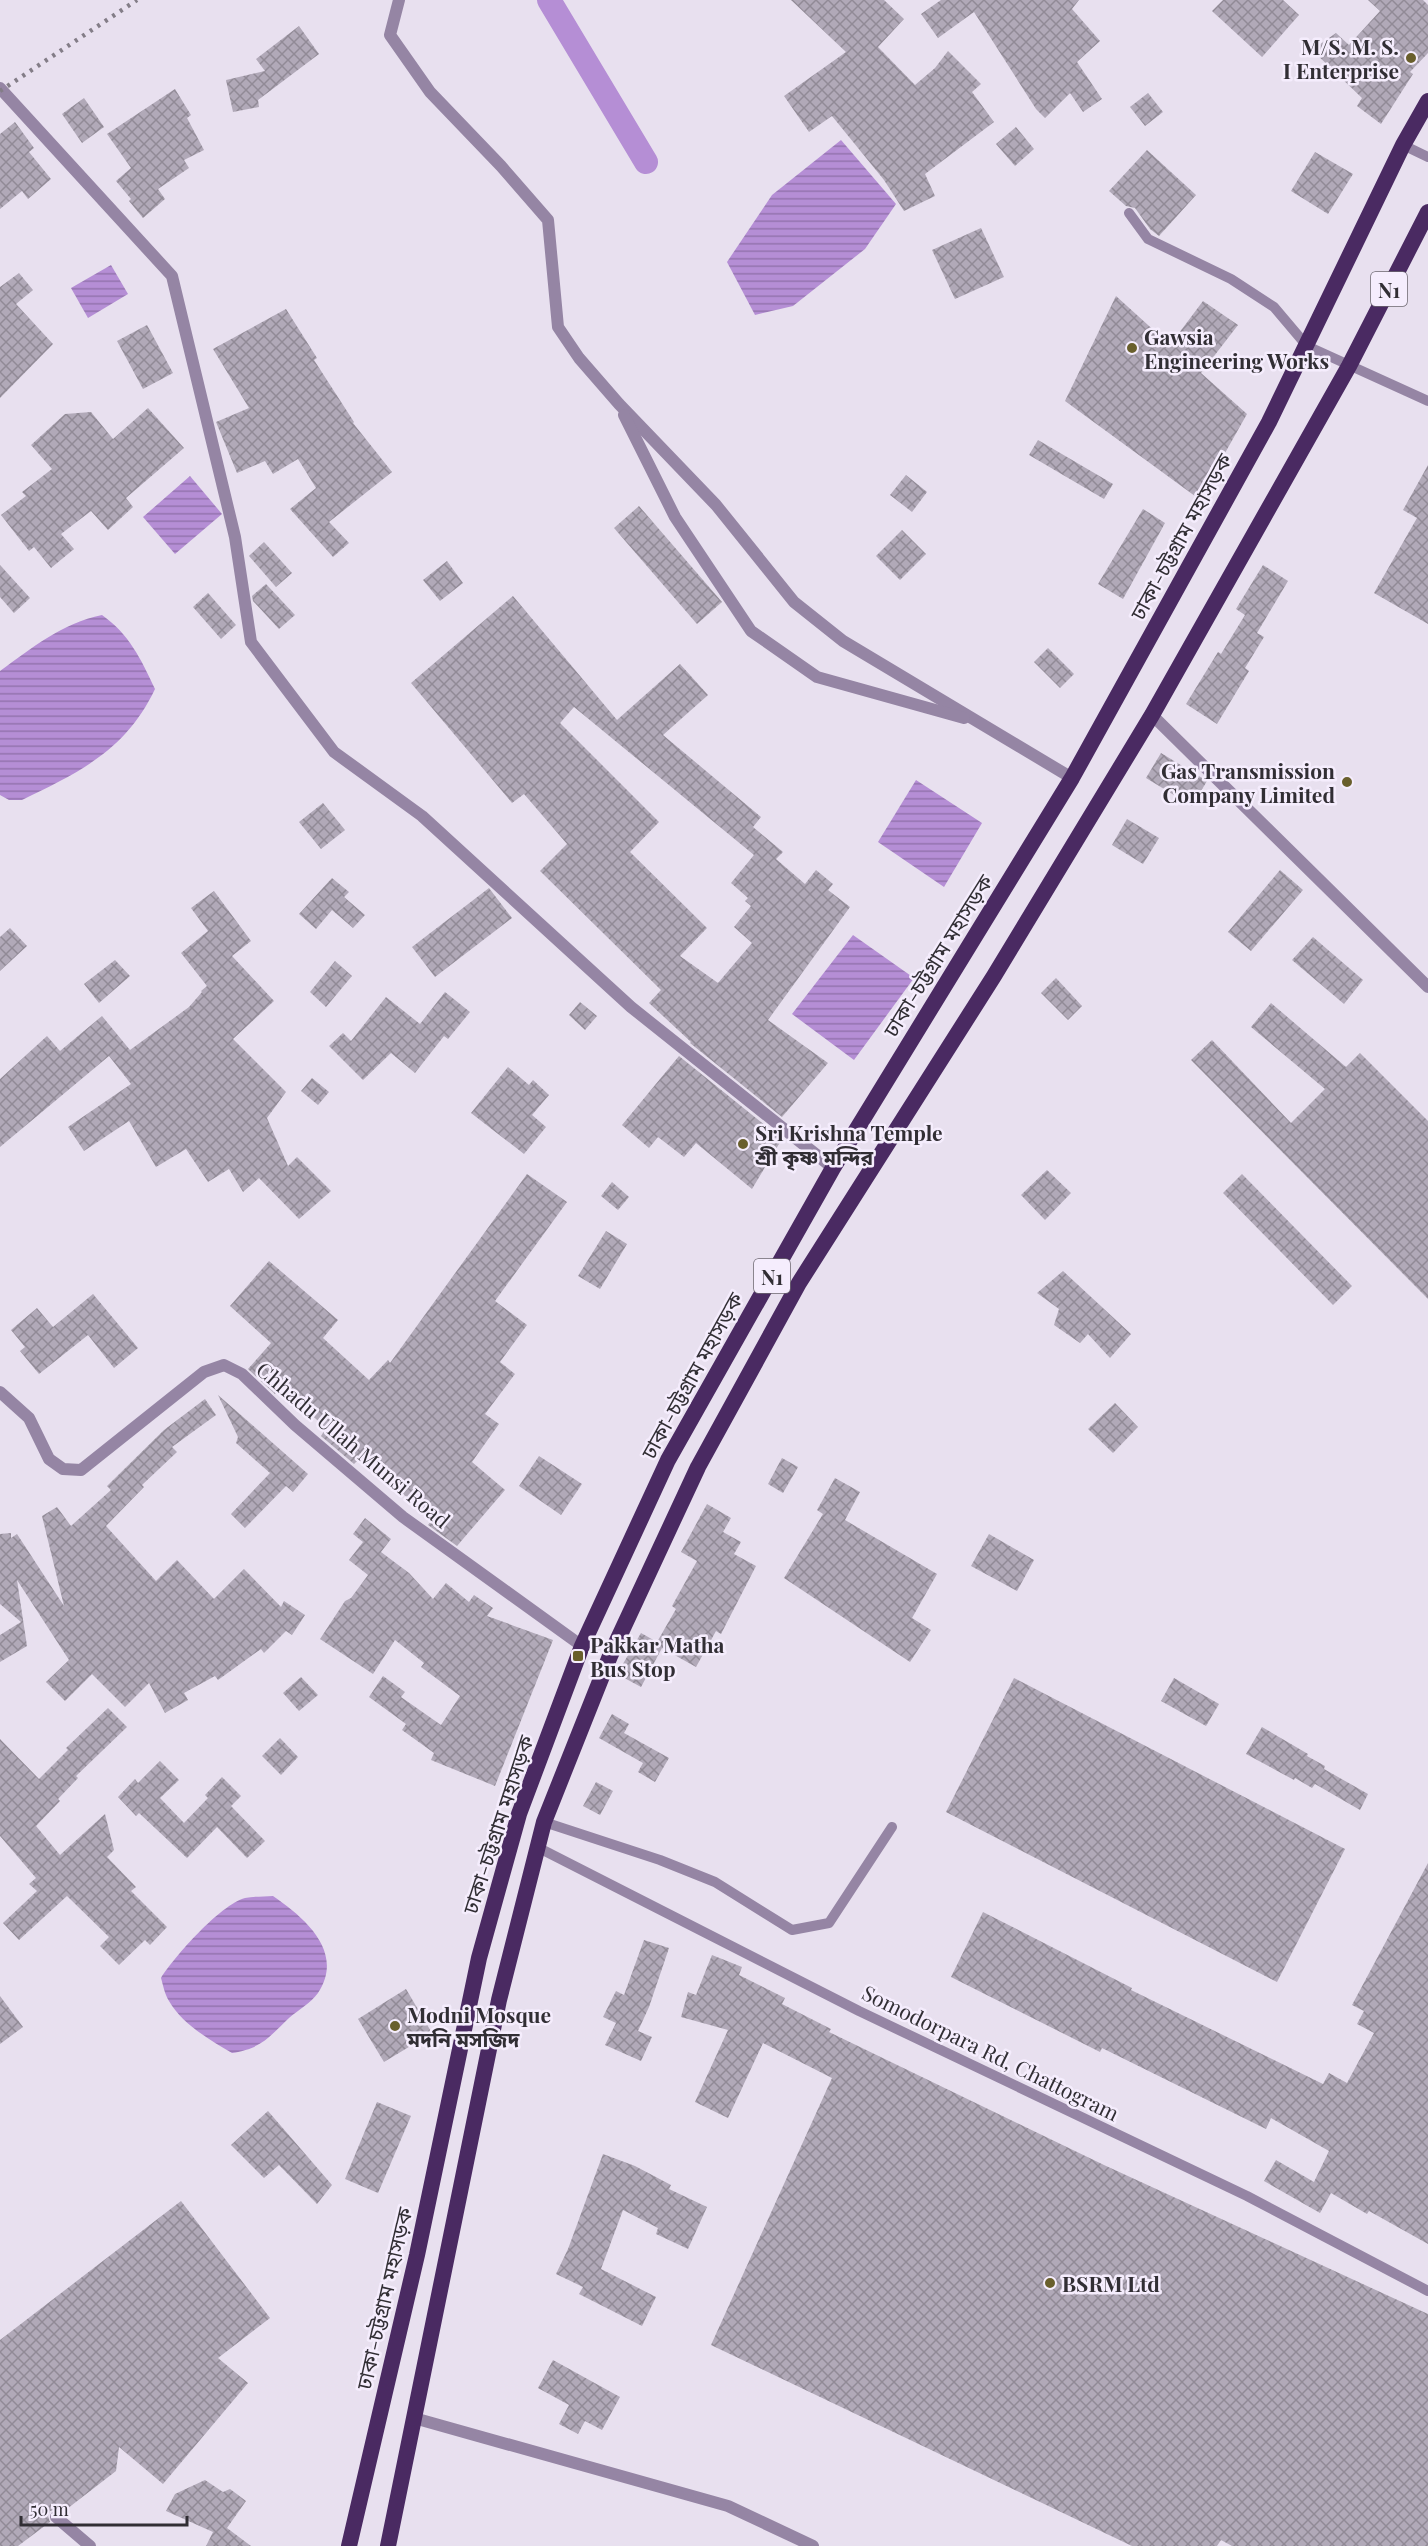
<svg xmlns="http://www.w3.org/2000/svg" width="1428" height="2546" viewBox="0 0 1428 2546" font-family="'Playfair Display','Noto Sans Bengali',serif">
	<defs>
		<pattern id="water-rules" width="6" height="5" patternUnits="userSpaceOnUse" patternTransform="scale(1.5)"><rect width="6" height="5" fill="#b58ed5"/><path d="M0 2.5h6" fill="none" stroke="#9474ae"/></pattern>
		<pattern id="building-cross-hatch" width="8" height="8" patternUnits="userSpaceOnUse" patternTransform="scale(1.5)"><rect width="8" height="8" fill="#b1a9b8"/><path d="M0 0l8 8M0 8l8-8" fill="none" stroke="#918a96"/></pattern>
	</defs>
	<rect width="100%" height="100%" fill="#e8e0ef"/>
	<!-- water -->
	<g fill="url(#water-rules)">
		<polygon points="841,140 896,204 865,249 793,306 755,315 727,262 772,195"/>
		<polygon points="111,265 128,294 88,318 71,288"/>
		<polygon points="190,476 222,514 175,554 143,517"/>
		<path d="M102 615C129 634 141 659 155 689 126 750 80 772 22 800H9L0 795V671C32 648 62 623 102 615Z"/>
		<polygon points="916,780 982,823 944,887 878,842"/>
		<polygon points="853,935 914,978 854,1060 792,1014"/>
		<path d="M273 1896C305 1918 345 1952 318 1993 311 2003 298 2010 289 2018 268 2038 262 2048 232 2053 210 2040 182 2024 169 2001 165 1995 163 1985 161 1978 175 1956 220 1905 245 1898 254 1896 264 1897 273 1896Z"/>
	</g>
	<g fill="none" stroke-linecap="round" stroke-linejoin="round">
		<!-- canal -->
		<polyline stroke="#b58ed5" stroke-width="24" points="549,0 646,162"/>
	</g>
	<!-- building -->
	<g fill="url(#building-cross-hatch)" fill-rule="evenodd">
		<polygon points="791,0 884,0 904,19 878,47 915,85 935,68 948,51 981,84 972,92 994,122 925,174 935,196 904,211 884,180 832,116 809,132 784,96 846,52"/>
		<polygon points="941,0 1079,0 1072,9 1100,41 1077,62 1102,99 1083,112 1070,93 1045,118 1036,109 974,12 938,38 921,14"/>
		<polygon points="1223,0 1283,0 1299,15 1262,57 1212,11"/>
		<polygon points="1368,0 1423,0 1428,5 1428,53 1410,72 1413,74 1381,124 1357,106 1362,98 1312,50 1336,33 1349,45 1380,11"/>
		<polygon points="299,26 319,54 258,100 259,107 233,112 226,80 265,71 256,59"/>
		<polygon points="175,89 191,115 187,118 204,150 184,160 189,168 158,189 165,199 143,218 129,201 131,199 116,181 131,168 107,134"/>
		<polygon points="1148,93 1163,112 1145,126 1130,107"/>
		<polygon points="84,98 104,127 82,143 62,114"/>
		<polygon points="15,122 34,148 29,152 51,179 28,199 22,191 0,209 0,134"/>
		<polygon points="1016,127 1034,149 1015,166 996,144"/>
		<polygon points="1147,150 1196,195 1159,236 1150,229 1135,208 1126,206 1109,191"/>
		<polygon points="1315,152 1353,174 1328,214 1291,191"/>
		<polygon points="981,228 1004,277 955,299 932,250"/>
		<polygon points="19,273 33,290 16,304 53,344 0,398 0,287"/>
		<polygon points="1116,296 1170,345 1203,301 1238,325 1201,373 1247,414 1199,499 1065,401"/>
		<polygon points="286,309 317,358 314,360 354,422 353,423 392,472 329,522 349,543 333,557 290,509 316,488 298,459 273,474 265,461 237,473 216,422 249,408 213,349"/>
		<polygon points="147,325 173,373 143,389 117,341"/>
		<polygon points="148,408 184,448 126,498 133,507 108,530 91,511 61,534 74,549 51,568 34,547 29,551 1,515 26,496 22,492 52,469 31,445 65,414 91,412 113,439"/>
		<polygon points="1038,440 1113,484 1104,499 1029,455"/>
		<polygon points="1428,465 1428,624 1374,593 1417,518 1403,510"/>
		<polygon points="906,475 927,492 912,512 890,495"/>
		<polygon points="639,506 722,602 697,624 614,528"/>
		<polygon points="1143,509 1165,523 1123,599 1098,584"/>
		<polygon points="902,530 926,554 900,580 876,556"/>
		<polygon points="264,542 292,573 276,587 249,556"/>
		<polygon points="447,561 463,583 440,601 423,580"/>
		<polygon points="0,565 30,598 14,613 0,597"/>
		<polygon points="1263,565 1288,581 1257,633 1264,637 1245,668 1249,671 1217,724 1186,704 1218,652 1221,654 1245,615 1236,609"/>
		<polygon points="266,584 295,615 279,629 253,601 252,596"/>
		<polygon points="208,593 236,625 221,639 193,607"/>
		<path d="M513 596 617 720 680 664 708 695 663 735 761 817 753 827 783 852 776 859 805 884 816 870 833 884 828 890 850 907 768 1020 828 1063 782 1117 690 1043 691 1042 649 1003 661 990 540 871 567 844 524 794 512 803 411 683ZM574 707 754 855 731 883 748 898 745 901 751 906 734 927 752 943 718 983 680 956 707 928 630 852 659 822 560 723Z"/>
		<polygon points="1048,648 1074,674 1060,688 1034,662"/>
		<polygon points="1161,753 1207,781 1192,806 1146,778"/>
		<polygon points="323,803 345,830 321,849 299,822"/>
		<polygon points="1127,819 1159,838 1143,864 1112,845"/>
		<polygon points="1280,870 1303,890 1251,951 1228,932"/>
		<polygon points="332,878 349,892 344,897 365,915 353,928 332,910 316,929 299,914"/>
		<polygon points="489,888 512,918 435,977 412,947"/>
		<polygon points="214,891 251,941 232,956 274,1001 233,1039 286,1092 267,1118 288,1166 297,1157 331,1191 299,1219 259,1178 243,1192 229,1169 208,1182 186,1149 156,1167 129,1121 84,1151 68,1127 131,1084 109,1056 0,1147 0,1079 47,1036 60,1051 102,1016 130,1050 189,1007 202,992 201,991 207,986 181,953 208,931 191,908"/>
		<polygon points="10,928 27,946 0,971 0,937"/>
		<polygon points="1313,937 1363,980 1344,1004 1292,960"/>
		<polygon points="115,960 130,976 99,1003 84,984"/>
		<polygon points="335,961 352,976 326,1007 310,992"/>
		<polygon points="1056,978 1082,1006 1068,1020 1041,993"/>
		<polygon points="445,992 470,1012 448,1039 444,1036 415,1073 391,1053 363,1080 329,1046 343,1033 351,1041 386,997 420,1024"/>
		<polygon points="580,1002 597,1016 585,1030 569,1015"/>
		<polygon points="1271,1003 1346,1067 1360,1053 1428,1121 1428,1299 1191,1060 1212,1040 1291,1123 1325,1089 1251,1027"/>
		<polygon points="679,1056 782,1139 752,1189 696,1143 684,1157 658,1137 649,1148 622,1125"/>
		<polygon points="508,1067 529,1085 533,1080 549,1095 532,1115 546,1127 524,1154 471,1113"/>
		<polygon points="312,1078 329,1092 318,1105 301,1091"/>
		<polygon points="1047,1170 1071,1193 1045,1220 1021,1195"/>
		<polygon points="527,1174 567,1202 495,1301 527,1325 500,1362 515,1374 485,1414 499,1424 472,1462 505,1490 457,1546 428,1525 431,1521 363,1455 354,1464 321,1436 326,1428 281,1387 275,1394 248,1369 271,1343 230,1306 269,1261 338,1320 323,1338 369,1380 388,1360 390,1363"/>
		<polygon points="1242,1174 1352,1286 1333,1305 1223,1193"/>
		<polygon points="612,1182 629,1197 618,1210 601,1196"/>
		<polygon points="606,1231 627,1244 600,1289 578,1276"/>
		<polygon points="1063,1271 1131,1334 1110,1358 1088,1334 1080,1343 1054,1325 1059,1309 1037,1293"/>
		<polygon points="93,1294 138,1348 114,1368 88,1335 39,1374 20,1351 25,1347 11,1330 37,1308 53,1327"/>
		<polygon points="218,1395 308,1474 293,1492 286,1486 245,1528 231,1514 270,1473 236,1443 238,1437"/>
		<polygon points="205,1399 216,1415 172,1447 177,1452 142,1485 144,1487 106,1526 156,1581 177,1560 214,1599 244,1569 281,1607 284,1601 305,1615 292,1635 286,1631 264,1653 261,1649 218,1680 215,1676 184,1693 188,1700 165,1713 149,1683 125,1707 92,1674 65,1701 46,1682 69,1660 17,1580 27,1646 0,1662 0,1635 21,1622 0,1604 0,1534 11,1533 11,1538 17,1534 64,1606 42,1516 57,1507 71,1526 111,1490 107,1486 164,1430"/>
		<polygon points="1115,1403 1138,1427 1113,1453 1088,1429"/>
		<polygon points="539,1456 582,1484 561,1515 519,1486"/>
		<polygon points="782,1458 798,1467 783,1493 768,1484"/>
		<polygon points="835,1478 860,1492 845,1520 937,1574 912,1618 931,1630 910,1662 784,1578 823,1514 817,1510"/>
		<polygon points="707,1504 731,1518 723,1532 741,1542 734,1554 756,1566 721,1634 716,1631 696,1667 662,1648 641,1687 617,1674 641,1633 657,1642 676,1609 672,1606 697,1561 681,1552"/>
		<polygon points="365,1518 391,1539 381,1552 409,1573 433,1599 446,1583 469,1602 474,1595 493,1608 487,1616 553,1640 495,1786 431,1760 434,1753 402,1730 406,1724 369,1697 383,1676 405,1692 401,1697 441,1725 460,1696 421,1667 424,1663 395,1640 373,1674 320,1639 345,1601 351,1598 368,1575 349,1560 363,1542 353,1534"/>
		<polygon points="989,1534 1034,1560 1017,1591 971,1566"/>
		<polygon points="301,1677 318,1695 299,1711 283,1693"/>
		<polygon points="1014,1678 1345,1849 1277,1982 946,1812"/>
		<polygon points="1174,1678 1219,1704 1206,1726 1161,1701"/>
		<polygon points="108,1708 127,1727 76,1776 78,1778 58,1799 60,1801 36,1826 60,1855 105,1814 114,1850 107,1857 136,1887 131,1891 167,1927 150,1945 145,1940 119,1965 100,1946 109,1937 67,1896 19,1940 3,1923 37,1891 29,1884 36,1878 0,1836 0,1739 39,1779 68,1750 66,1748"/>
		<polygon points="612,1714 629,1724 624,1733 669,1758 655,1782 638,1772 643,1763 599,1738"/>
		<polygon points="1262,1727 1308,1754 1307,1756 1325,1766 1324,1769 1368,1794 1360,1810 1315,1784 1312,1788 1295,1778 1294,1780 1246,1754"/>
		<polygon points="280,1738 298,1757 281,1775 262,1756"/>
		<polygon points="160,1761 179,1780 160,1798 184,1823 208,1798 205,1795 222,1777 241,1796 231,1806 265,1841 247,1858 217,1827 187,1858 139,1813 136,1816 118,1797 135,1779 138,1783"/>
		<polygon points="596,1782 613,1791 600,1815 583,1806"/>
		<polygon points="1428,1863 1428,2244 1369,2211 1367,2214 1331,2193 1320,2213 1264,2181 1276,2160 1314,2182 1329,2151 1271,2118 1266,2129 1102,2048 1100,2052 951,1977 983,1912 1132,1988 1131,1990 1323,2084 1329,2073 1347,2083 1374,2033 1357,2024 1364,2011 1352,2005"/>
		<polygon points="644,1940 669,1948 649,2007 638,2031 652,2037 641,2061 605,2045 616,2023 603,2017 616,1991 624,1995"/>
		<polygon points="712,1955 742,1967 739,1975 785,1998 782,2004 831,2029 829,2032 1104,2165 1428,2314 1428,2546 1232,2546 1221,2540 1217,2546 1132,2546 711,2345 832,2078 763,2043 728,2118 695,2102 728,2030 681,2017 688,1992 696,1995"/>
		<polygon points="406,1989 432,2033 384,2062 358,2019"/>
		<polygon points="0,1996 23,2027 0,2044"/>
		<polygon points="377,2102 411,2116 378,2193 345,2179"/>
		<polygon points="268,2111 332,2185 317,2204 279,2165 264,2178 231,2145"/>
		<polygon points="603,2154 635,2166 671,2185 669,2189 707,2207 688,2249 656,2234 658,2228 623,2210 601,2269 656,2297 642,2326 579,2294 583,2287 556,2274 568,2249"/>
		<polygon points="181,2201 270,2318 218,2358 248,2383 163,2484 119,2447 116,2471 63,2512 57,2509 50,2511 48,2516 50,2522 18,2546 0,2546 0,2340"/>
		<polygon points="553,2360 620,2397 602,2430 585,2421 578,2434 559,2424 569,2405 538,2388"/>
		<polygon points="205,2480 223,2492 230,2489 246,2501 227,2528 251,2546 206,2546 213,2532 166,2511 175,2494"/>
	</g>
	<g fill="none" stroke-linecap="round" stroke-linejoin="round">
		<!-- service -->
		<g stroke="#9585a4" stroke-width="10">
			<polyline points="1403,145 1428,157"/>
			<polyline points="1129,213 1148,239 1231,279 1274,307 1307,346 1428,401"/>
			<polyline points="544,1822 660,1860 715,1882 792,1930 829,1923 892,1827"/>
			<polyline points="537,1847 859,2011 1247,2196 1428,2291"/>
		</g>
		<!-- minor -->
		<g stroke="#9585a4" stroke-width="12">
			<polyline points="399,0 390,35 430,92 501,166 548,220 558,327 579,358 619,404 716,505 794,602 843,641 1072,778"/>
			<polyline points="0,88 172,276 235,537 251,642 334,752 422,816 631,1007 833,1168"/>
			<polyline points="624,415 675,517 751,631 817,677 964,718"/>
			<polyline points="1152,715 1428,987"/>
			<polyline points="0,1392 29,1418 49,1459 63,1469 81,1470 204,1372 224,1365 242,1374 295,1425 403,1517 582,1646"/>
			<polyline points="414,2418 728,2506 813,2546"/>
			<polyline points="56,2517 90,2546"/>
		</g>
		<!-- trunk -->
		<g stroke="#4a2a62" stroke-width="16">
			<polyline points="349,2546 417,2255 479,1958 519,1814 582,1646 668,1460 833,1168 1072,778 1269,422 1403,145 1428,101"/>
			<polyline points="388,2546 499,2000 544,1822 610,1656 698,1467 799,1283 994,976 1152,715 1349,366 1428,212"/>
		</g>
		<!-- rail -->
		<polyline stroke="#837d87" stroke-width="4.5" stroke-dasharray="3 6" stroke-linecap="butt" points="0,91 137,0"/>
	</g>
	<!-- markers -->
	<g fill="#695f2c" stroke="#f5edfd" stroke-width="2">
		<circle cx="1411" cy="58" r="6"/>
		<circle cx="1132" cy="348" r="6"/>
		<circle cx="1347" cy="782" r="6"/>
		<circle cx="743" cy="1144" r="6"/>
		<rect x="572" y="1650" width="12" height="12" rx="3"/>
		<circle cx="395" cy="2026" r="6"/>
		<circle cx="1050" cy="2283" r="6"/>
	</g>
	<g text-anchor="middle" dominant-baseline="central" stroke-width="5" stroke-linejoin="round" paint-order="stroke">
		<!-- shield labels -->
		<g fill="#f5edfd" stroke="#6c6770" stroke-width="1.5">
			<rect x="1371" y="272" width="36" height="34" rx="4.5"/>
			<rect x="754" y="1259" width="36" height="34" rx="4.5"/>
		</g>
		<g font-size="20" font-weight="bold" fill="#312e34">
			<text x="1389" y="289">N1</text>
			<text x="772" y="1276">N1</text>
		</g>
		<!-- poi labels -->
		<g font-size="21" font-weight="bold" fill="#312e34" stroke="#f5edfd" text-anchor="start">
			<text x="1399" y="46" text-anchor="end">M/S. M. S.<tspan x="1399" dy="24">I Enterprise</tspan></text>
			<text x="1144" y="336">Gawsia<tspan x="1144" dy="24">Engineering Works</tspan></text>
			<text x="1335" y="770" text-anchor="end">Gas Transmission<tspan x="1335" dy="24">Company Limited</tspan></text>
			<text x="755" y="1132">Sri Krishna Temple<tspan x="755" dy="24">শ্রী কৃষ্ণ মন্দির</tspan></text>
			<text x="590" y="1644">Pakkar Matha<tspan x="590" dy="24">Bus Stop</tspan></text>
			<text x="407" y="2014">Modni Mosque<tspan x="407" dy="24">মদনি মসজিদ</tspan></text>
			<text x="1062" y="2283">BSRM Ltd</text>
		</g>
		<!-- street labels -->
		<g font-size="21" fill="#312e34" stroke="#f5edfd">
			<text transform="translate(1180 536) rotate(-61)">ঢাকা-চট্টগ্রাম মহাসড়ক</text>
			<text transform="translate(937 955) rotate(-58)">ঢাকা-চট্টগ্রাম মহাসড়ক</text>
			<text transform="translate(691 1375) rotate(-61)">ঢাকা-চট্টগ্রাম মহাসড়ক</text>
			<text transform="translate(354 1444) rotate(40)">Chhadu Ullah Munsi Road</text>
			<text transform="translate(497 1824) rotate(-72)">ঢাকা-চট্টগ্রাম মহাসড়ক</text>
			<text transform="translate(991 2052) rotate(26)">Somodorpara Rd, Chattogram</text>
			<text transform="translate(383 2298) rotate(-77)">ঢাকা-চট্টগ্রাম মহাসড়ক</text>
		</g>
	</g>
	<!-- scale -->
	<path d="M21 2516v9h166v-9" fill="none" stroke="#312e34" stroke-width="3"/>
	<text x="30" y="2516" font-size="18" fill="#312e34" stroke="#f5edfd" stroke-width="4.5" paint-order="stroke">50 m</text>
</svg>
